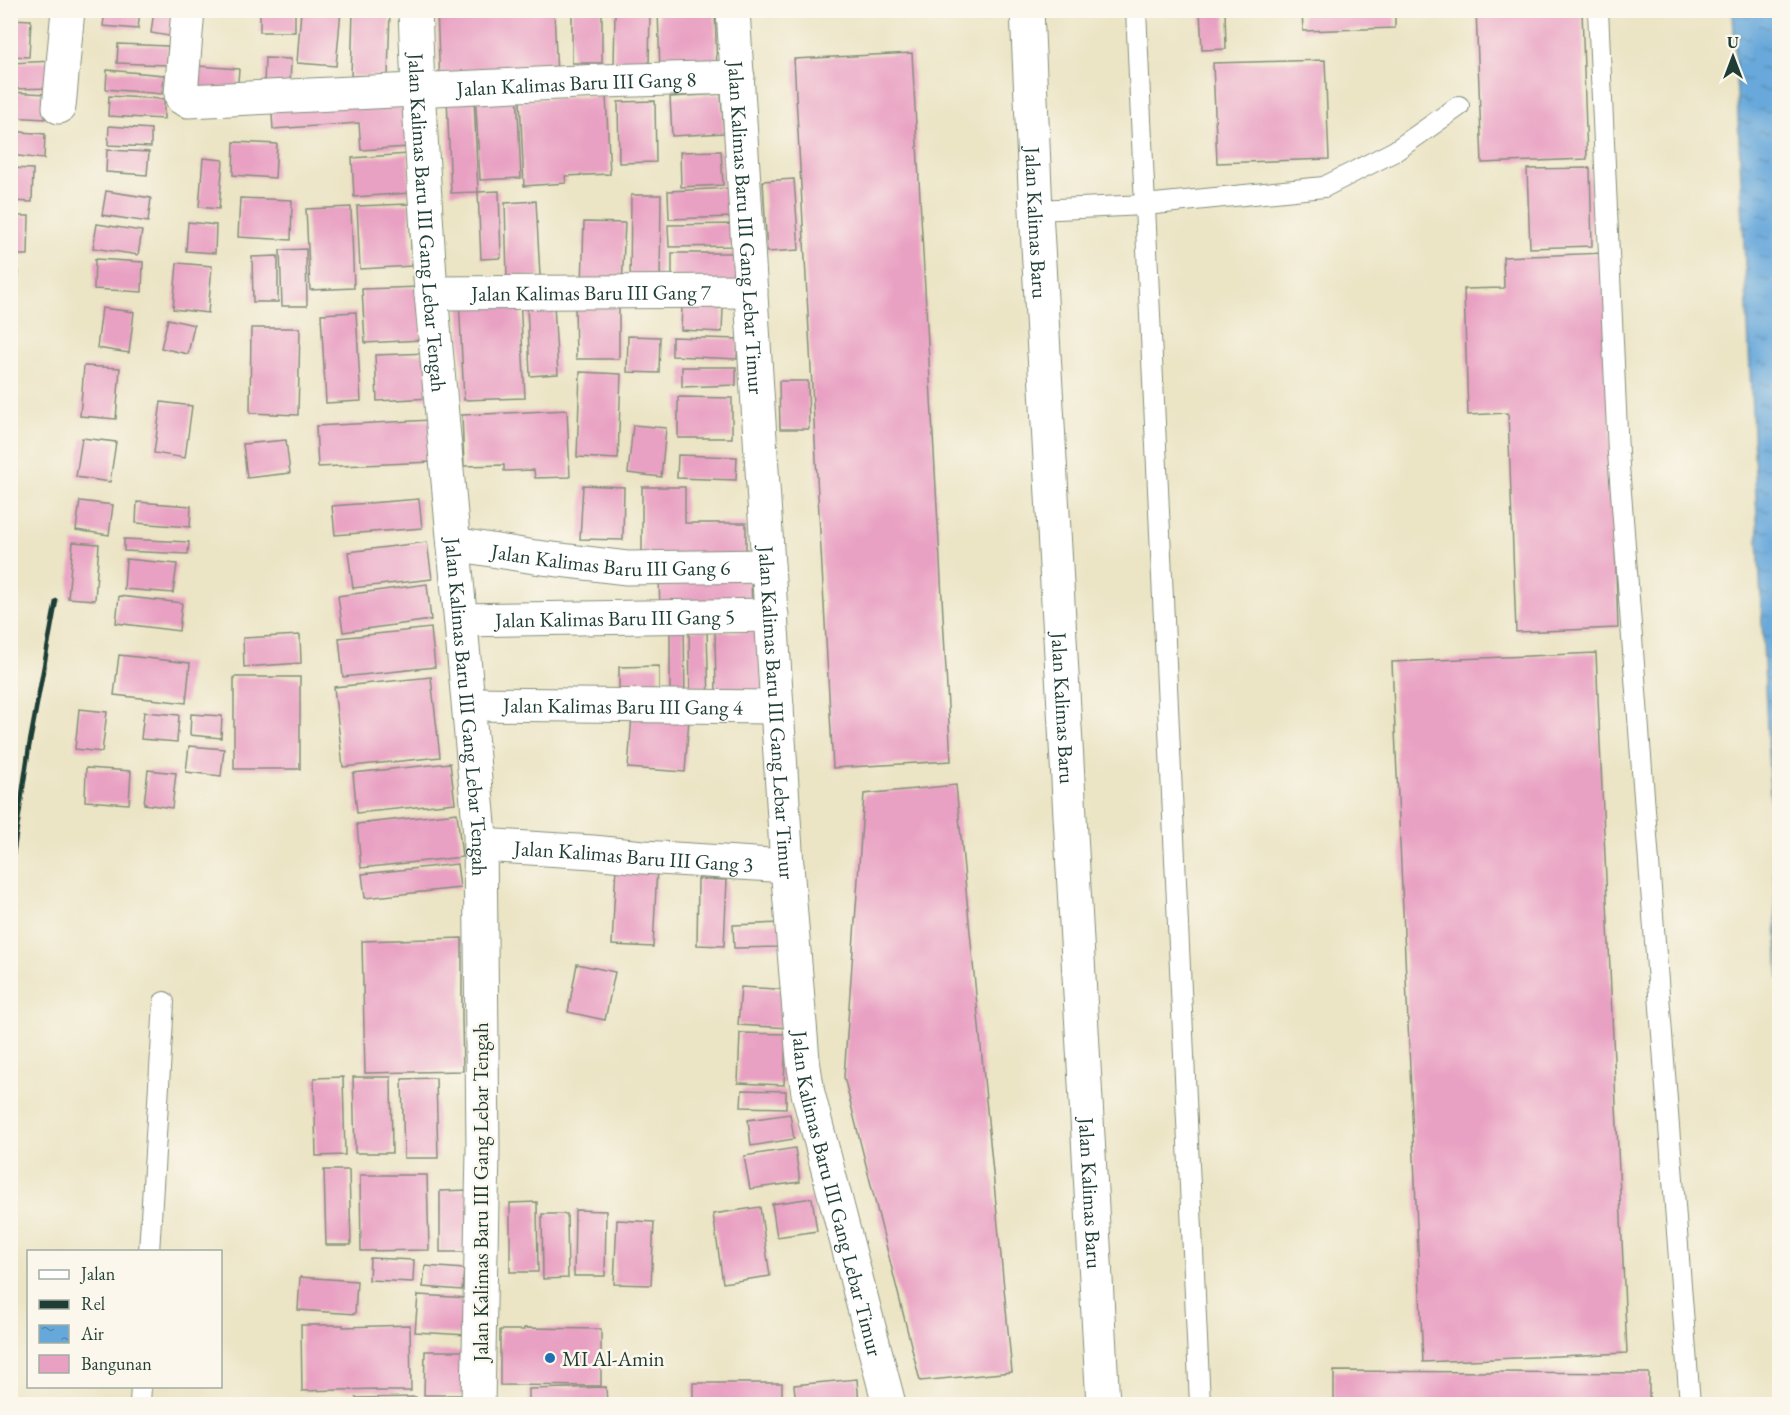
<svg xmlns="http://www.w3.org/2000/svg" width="1790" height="1415" viewBox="0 0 1790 1415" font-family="'EB Garamond',serif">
	<defs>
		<pattern id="water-ripples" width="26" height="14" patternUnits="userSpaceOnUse" patternTransform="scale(1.5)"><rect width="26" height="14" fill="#67a8da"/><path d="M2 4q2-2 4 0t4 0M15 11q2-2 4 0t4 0" fill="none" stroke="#548ab2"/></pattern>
	</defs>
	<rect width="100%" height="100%" fill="#fbf7ec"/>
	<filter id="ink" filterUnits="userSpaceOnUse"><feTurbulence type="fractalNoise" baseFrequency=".0167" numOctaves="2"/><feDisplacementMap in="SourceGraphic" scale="12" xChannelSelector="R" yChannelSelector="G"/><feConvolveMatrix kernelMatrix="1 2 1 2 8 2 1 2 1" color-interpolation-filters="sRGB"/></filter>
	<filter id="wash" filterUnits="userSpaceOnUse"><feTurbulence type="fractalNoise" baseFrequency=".008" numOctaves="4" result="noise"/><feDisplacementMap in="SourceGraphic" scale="24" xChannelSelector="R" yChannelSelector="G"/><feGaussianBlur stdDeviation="1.35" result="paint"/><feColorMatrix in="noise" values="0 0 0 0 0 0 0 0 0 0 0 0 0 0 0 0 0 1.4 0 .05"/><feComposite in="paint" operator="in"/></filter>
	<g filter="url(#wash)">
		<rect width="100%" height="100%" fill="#ebe4c5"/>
		<!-- water -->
		<polygon fill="url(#water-ripples)" stroke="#437287" stroke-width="1.5" points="1733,11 1780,11 1779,978"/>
		<g id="blocks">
			<!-- building -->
			<g fill="#e9a1c3">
				<polygon points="105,10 140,10 138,29 103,26"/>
				<polygon points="154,10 178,10 174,37 151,33"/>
				<rect x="260" y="10" width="35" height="22"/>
				<polygon points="301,10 341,10 336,66 297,63"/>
				<polygon points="353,10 390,10 388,76 351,76"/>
				<polygon points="437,10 554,10 557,77 440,85"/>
				<rect x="572" y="10" width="30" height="53"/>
				<polygon points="615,10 650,10 649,68 614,68"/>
				<polygon points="658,10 715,10 717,72 660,72"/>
				<polygon points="1200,10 1225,10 1226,49 1202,50"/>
				<polygon points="1302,10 1395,10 1395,28 1303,31"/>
				<polygon points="1476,10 1582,10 1587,159 1482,163"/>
				<polygon points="10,19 31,20 29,57 10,56"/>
				<polygon points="118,44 168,46 167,65 117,63"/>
				<polygon points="912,53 951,761 833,768 794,59"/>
				<polygon points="265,58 291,59 290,88 264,86"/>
				<polygon points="1325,60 1329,159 1217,163 1213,63"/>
				<polygon points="54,61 55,88 10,89 10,63"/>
				<polygon points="198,66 239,69 237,94 196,90"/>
				<polygon points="107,70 164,75 162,94 106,89"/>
				<polygon points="517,89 521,178 480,180 475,90"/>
				<polygon points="10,92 47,94 45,119 10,117"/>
				<polygon points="405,92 409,147 361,150 359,123 273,129 271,101"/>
				<polygon points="721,94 724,133 672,136 670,97"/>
				<polygon points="109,96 164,99 164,119 108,116"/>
				<polygon points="606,96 610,174 565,176 566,183 524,186 520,100"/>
				<polygon points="474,97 478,192 451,193 447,98"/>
				<polygon points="655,101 656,162 619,163 618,102"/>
				<polygon points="109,126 151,129 151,147 108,145"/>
				<polygon points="10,131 45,134 44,159 10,155"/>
				<polygon points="234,142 277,144 275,178 233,175"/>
				<polygon points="107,150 149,152 147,175 106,172"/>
				<polygon points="721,151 723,185 681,187 680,152"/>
				<polygon points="408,154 410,193 354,197 352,158"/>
				<polygon points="203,158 223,160 219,209 199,207"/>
				<polygon points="10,168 33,169 32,202 10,201"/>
				<polygon points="1590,168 1592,246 1530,248 1527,169"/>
				<polygon points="794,179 799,250 767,252 763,181"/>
				<polygon points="732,188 733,217 669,219 668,191"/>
				<polygon points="106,191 151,198 148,222 102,215"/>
				<polygon points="499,191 501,258 481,259 478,192"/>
				<polygon points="631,195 661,195 660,286 630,285"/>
				<polygon points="240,198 292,200 291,240 238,237"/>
				<polygon points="536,201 540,276 507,278 505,203"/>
				<polygon points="409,204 412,266 360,269 357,206"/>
				<polygon points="351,207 354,288 310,290 306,209"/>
				<polygon points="10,216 29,216 28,255 10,255"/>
				<polygon points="188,222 216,225 215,253 186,251"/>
				<polygon points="584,222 625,223 622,288 582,286"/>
				<polygon points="97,224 142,231 138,255 93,248"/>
				<polygon points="737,224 737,246 669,247 668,225"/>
				<polygon points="306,249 307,306 282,306 280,250"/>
				<rect x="672" y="253" width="69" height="30"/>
				<polygon points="1605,253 1618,628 1516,632 1508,413 1468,415 1464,289 1504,288 1503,257"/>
				<polygon points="278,256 278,302 253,302 252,257"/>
				<polygon points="95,259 143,262 142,292 94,289"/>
				<polygon points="177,263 212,266 208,313 173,309"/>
				<polygon points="10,271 19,271 16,301 10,301"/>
				<polygon points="420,287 422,340 365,343 362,289"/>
				<polygon points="520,296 525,398 464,400 459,298"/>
				<polygon points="619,303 619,359 576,359 575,304"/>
				<polygon points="554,304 558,374 530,376 527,305"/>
				<polygon points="682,306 723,308 722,332 681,330"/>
				<polygon points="102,308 134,312 129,353 97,348"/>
				<polygon points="356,312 361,401 326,403 321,314"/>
				<polygon points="168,319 194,325 188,354 161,348"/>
				<polygon points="251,328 300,328 298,415 250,413"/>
				<polygon points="628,336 660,337 659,373 627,372"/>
				<polygon points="672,337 738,339 737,359 672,356"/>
				<polygon points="430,353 431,398 377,401 375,355"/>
				<polygon points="84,366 120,368 116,419 80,416"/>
				<polygon points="682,367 736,367 736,385 682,387"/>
				<polygon points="580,372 621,374 618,459 577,457"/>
				<polygon points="779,381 808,381 809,429 780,429"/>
				<polygon points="678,397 732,398 732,438 678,438"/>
				<polygon points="161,402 192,406 185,458 154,453"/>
				<polygon points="567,410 570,477 535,478 534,470 504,471 504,465 464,466 462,415"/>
				<polygon points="431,420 432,462 318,467 316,426"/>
				<polygon points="633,425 666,428 661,477 628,473"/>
				<polygon points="82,438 116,442 110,482 76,477"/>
				<polygon points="286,440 290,473 247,478 243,444"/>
				<polygon points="678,455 737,457 736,480 677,478"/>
				<polygon points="583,485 624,487 623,540 580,539"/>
				<polygon points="642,487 685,487 685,523 746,523 746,558 642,558"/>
				<polygon points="419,499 422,528 335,535 332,506"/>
				<polygon points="80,501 113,505 109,535 76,530"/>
				<polygon points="137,502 191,506 190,527 136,523"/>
				<polygon points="124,539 189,542 188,554 124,551"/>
				<polygon points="73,542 99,544 95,600 68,598"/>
				<polygon points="427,542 432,579 353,588 348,552"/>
				<polygon points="126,559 177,564 173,593 124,589"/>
				<polygon points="751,576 752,610 660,611 659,578"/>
				<polygon points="427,584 431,620 343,632 338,596"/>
				<polygon points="119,596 182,603 179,631 116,623"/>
				<polygon points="670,623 684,623 685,701 670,701"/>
				<polygon points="431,628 435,667 343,677 339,638"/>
				<polygon points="689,630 707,630 709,703 690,703"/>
				<polygon points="768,631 770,695 716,697 715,632"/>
				<polygon points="300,635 301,663 244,667 243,638"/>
				<polygon points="1596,653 1627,1353 1423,1362 1392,662"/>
				<polygon points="119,655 190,663 186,703 114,695"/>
				<polygon points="659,666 659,699 619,699 619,667"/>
				<rect x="234" y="677" width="66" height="92"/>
				<polygon points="431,677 440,757 343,767 334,687"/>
				<polygon points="79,709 107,712 102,752 75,749"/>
				<polygon points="144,712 179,715 177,742 141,739"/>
				<polygon points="191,714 222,716 221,738 190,735"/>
				<polygon points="632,715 689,719 685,772 628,768"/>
				<polygon points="189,746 224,749 221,776 186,772"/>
				<polygon points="450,763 455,803 357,813 353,773"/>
				<polygon points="86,768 131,771 129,804 85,801"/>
				<polygon points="148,770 176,773 172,808 144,804"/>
				<polygon points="956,785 1012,1372 920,1381 844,1077 864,794"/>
				<polygon points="457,813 462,857 361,868 357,824"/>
				<polygon points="457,864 460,888 365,898 362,874"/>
				<polygon points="616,866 657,868 653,947 612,945"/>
				<polygon points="698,879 727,880 724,946 697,945"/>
				<polygon points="781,923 781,947 734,948 733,925"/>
				<polygon points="462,938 462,1018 463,1071 365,1073 362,941"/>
				<polygon points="577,964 615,972 605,1020 568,1012"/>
				<polygon points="741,987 793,990 790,1028 738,1025"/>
				<polygon points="740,1033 786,1034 784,1085 738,1083"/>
				<polygon points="343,1077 345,1155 316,1156 314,1078"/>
				<polygon points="353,1077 391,1077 392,1153 355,1153"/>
				<polygon points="436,1078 438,1158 404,1158 402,1079"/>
				<polygon points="742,1090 786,1091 786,1108 741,1107"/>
				<polygon points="790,1114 794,1139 751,1146 748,1120"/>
				<polygon points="795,1148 800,1182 750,1189 744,1156"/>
				<polygon points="324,1170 349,1170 351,1245 326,1245"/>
				<polygon points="360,1175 427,1175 429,1250 361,1251"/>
				<polygon points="469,1190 469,1252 440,1252 440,1191"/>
				<polygon points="812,1198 817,1231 777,1237 772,1204"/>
				<polygon points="537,1202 538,1272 510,1272 510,1203"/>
				<polygon points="760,1207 770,1276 723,1283 713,1214"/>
				<polygon points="575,1210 606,1211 605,1276 574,1276"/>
				<polygon points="542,1214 567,1214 568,1278 543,1279"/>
				<polygon points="617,1220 654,1222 651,1285 614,1284"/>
				<polygon points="370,1258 414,1260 413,1282 369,1280"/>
				<polygon points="425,1266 464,1269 462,1290 423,1287"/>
				<polygon points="300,1277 357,1281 355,1314 298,1310"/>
				<polygon points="418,1295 469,1298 467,1335 415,1332"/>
				<polygon points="301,1325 343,1325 343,1327 410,1325 411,1391 376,1391 376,1389 302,1391"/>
				<polygon points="524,1328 601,1329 601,1386 500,1385 500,1330 524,1330"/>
				<polygon points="425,1351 469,1351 469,1395 424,1395"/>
				<polygon points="1334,1371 1649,1373 1649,1404 1334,1404"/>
				<polygon points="857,1379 859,1404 796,1404 794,1385"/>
				<rect x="693" y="1383" width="89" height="21"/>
				<polygon points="606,1387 607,1404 529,1404 529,1389"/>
				<polygon points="416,1397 416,1404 357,1404 356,1398"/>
			</g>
		</g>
	</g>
	<g filter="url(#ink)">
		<use href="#blocks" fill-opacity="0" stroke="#85907c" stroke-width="1.5"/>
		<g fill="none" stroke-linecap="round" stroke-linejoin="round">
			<defs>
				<g id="service">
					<polyline points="1136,10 1200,1404"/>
					<polyline points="1598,10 1618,453 1690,1404"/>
					<polyline points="1036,210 1145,205 1324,187 1395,151 1459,106"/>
					<polyline points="149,1252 164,1002"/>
					<polyline points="140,1404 141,1386"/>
				</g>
				<g id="minor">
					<path id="s1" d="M188 10 181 94 182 98 188 101 601 81 738 77"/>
					<path id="s2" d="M415 10 418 89 431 293 480 835 483 1150 478 1404"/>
					<path id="s3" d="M733 10 787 866 803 1060 808 1093 816 1124 889 1404"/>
					<polyline points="59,107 68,10"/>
					<path id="s4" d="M431 293 751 291"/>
					<path id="s5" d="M454 544 535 557 627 568 768 566"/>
					<path id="s6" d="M461 620 772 615"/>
					<path id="s7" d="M469 704 777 707"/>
					<path id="s8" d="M480 845 593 852 643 857 787 866"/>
				</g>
				<g id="tertiary">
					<path id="s9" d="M1027 10 1036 210 1103 1404"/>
				</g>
			</defs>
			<!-- service casing -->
			<use href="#service" stroke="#85907c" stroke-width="22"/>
			<!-- minor casing -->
			<use href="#minor" stroke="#85907c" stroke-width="35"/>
			<!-- tertiary casing -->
			<use href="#tertiary" stroke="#85907c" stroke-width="35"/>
			<!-- service -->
			<use href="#service" stroke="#fff" stroke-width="20"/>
			<!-- minor -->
			<use href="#minor" stroke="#fff" stroke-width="33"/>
			<!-- tertiary -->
			<use href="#tertiary" stroke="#fff" stroke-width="33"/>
			<!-- rail -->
			<polyline stroke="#1f3d34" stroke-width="4.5" points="10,876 29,747 56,601"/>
		</g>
	</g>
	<!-- markers -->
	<circle fill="#1f6fb2" stroke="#fbf7ec" stroke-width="2" cx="550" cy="1358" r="6"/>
	<g text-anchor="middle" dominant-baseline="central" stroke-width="5" stroke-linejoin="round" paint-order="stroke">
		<!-- street labels -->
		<g font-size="21" fill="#1f3d34" stroke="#fbf7ec">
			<text stroke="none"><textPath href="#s1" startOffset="484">Jalan Kalimas Baru III Gang 8</textPath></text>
			<text stroke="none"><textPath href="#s2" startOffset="213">Jalan Kalimas Baru III Gang Lebar Tengah</textPath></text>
			<text stroke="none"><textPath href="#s9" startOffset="213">Jalan Kalimas Baru</textPath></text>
			<text stroke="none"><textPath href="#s3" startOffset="218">Jalan Kalimas Baru III Gang Lebar Timur</textPath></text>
			<text stroke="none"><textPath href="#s4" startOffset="160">Jalan Kalimas Baru III Gang 7</textPath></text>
			<text stroke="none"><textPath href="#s5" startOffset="158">Jalan Kalimas Baru III Gang 6</textPath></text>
			<text stroke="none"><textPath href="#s6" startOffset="154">Jalan Kalimas Baru III Gang 5</textPath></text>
			<text stroke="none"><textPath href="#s7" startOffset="154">Jalan Kalimas Baru III Gang 4</textPath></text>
			<text stroke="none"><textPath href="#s2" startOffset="699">Jalan Kalimas Baru III Gang Lebar Tengah</textPath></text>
			<text stroke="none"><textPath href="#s9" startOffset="699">Jalan Kalimas Baru</textPath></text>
			<text stroke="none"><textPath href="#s3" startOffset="704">Jalan Kalimas Baru III Gang Lebar Timur</textPath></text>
			<text stroke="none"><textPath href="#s8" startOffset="154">Jalan Kalimas Baru III Gang 3</textPath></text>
			<text transform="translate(480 1192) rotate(-90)">Jalan Kalimas Baru III Gang Lebar Tengah</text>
			<text stroke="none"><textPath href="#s3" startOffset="1190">Jalan Kalimas Baru III Gang Lebar Timur</textPath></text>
			<text stroke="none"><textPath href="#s9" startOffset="1185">Jalan Kalimas Baru</textPath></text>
		</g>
		<!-- poi labels -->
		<g font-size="21" fill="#1f3d34" stroke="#fbf7ec" text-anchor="start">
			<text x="562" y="1358">MI Al-Amin</text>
		</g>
	</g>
	<!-- margin -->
	<rect width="1790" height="1415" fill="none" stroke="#fbf7ec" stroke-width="36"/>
	<!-- legend -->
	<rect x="27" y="1250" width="195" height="138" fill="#fbf7ec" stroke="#a3ada2" stroke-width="1.5"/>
	<rect x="39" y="1270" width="30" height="9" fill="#ffffff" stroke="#a3ada2" stroke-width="1.5"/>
	<text x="81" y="1280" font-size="18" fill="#1f3d34">Jalan</text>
	<rect x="39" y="1300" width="30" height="9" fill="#1f3d34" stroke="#a3ada2" stroke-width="1.5"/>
	<text x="81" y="1310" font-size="18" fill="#1f3d34">Rel</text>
	<rect x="39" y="1325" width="30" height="18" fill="url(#water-ripples)" stroke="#a3ada2" stroke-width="1.5"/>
	<text x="81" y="1340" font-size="18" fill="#1f3d34">Air</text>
	<rect x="39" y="1355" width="30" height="18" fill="#e9a1c3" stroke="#a3ada2" stroke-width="1.5"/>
	<text x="81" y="1370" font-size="18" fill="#1f3d34">Bangunan</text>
	<!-- north arrow -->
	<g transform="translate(1733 57)" stroke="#fbf7ec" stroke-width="4.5" paint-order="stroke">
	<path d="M0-4.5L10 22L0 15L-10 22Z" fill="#1f3d34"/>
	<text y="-9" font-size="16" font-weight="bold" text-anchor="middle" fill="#1f3d34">U</text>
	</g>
</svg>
